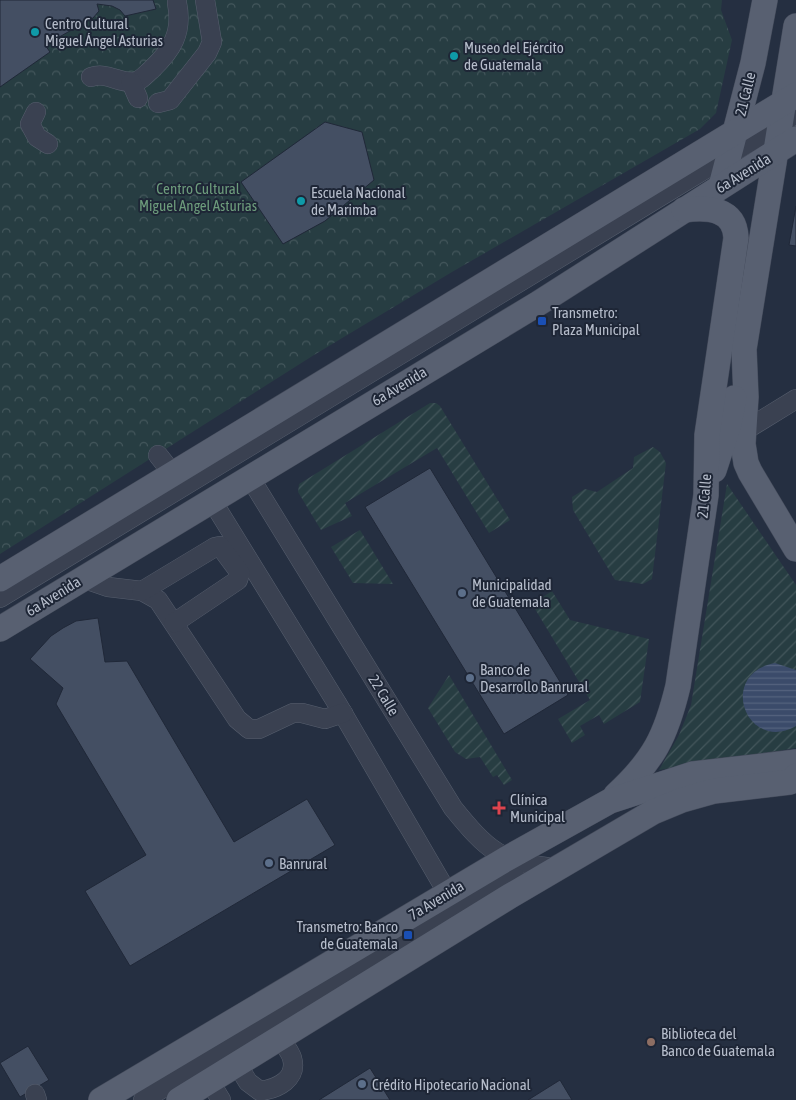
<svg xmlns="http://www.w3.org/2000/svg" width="796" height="1100" viewBox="0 0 796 1100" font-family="'Asap Condensed',sans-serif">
	<defs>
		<pattern id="park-crowns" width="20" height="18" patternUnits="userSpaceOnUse" patternTransform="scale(1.25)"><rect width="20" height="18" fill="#273d42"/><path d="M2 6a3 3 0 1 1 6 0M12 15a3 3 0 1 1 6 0" fill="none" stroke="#44575c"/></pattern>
		<pattern id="garden-furrows" width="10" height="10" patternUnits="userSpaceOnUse" patternTransform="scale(1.25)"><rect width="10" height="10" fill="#273d42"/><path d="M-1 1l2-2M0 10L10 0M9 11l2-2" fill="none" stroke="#44575c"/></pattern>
		<pattern id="water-rules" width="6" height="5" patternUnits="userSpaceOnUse" patternTransform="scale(1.25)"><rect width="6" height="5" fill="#3b4b6a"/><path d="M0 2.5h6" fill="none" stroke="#55637e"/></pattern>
	</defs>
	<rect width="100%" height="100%" fill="#252f41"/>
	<!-- park -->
	<polygon fill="url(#park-crowns)" points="0,0 722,0 721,10 732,40 716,113 700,129 452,272 314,355 0,554"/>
	<!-- garden -->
	<g fill="url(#garden-furrows)">
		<polygon points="430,403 436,403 440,406 510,520 489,533 437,448 345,503 352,516 321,530 298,492 299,484"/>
		<polygon points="653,447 660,452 666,463 652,579 643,584 615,580 573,510 572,497 585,489 597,492 633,468 634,457"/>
		<polygon points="727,484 796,585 796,748 659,770 679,735 691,705"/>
		<polygon points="360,530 393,584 353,583 331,547"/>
		<polygon points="552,591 570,620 649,639 640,702 604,724 599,715 580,726 585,735 572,743 558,719 590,700 532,604"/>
		<polygon points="449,675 512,780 504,785 497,775 493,777 480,757 466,759 455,752 428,708"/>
	</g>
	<!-- water -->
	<path fill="url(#water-rules)" d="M775 663 796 670V726C747 754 716 674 775 663Z"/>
	<!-- building -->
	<g fill="#444f63" stroke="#202838">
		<polygon points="0,0 153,0 156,9 125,16 120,10 112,6 97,4 99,11 93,18 45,45 50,52 0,87"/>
		<polygon points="325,122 362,132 374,180 325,221 283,244 241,182"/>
		<polygon points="796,206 796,246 789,245"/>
		<polygon points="430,468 568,695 504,734 365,507"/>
		<polygon points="98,618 105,662 127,661 234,842 307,799 335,845 130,966 85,891 146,855 56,704 63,688 30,659 51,636 63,628 76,621"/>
		<polygon points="28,1046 49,1080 20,1097 0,1063"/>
		<polygon points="370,1068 390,1100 319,1100"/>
		<polygon points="560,1080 572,1100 528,1100"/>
	</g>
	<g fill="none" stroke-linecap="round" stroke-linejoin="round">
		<defs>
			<g id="minor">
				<path d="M91 77C107 72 116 82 132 82 140 82 145 75 151 70 172 50 183 33 177 3"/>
				<polyline points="131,82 138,98"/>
				<polyline points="158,103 170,100 207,53 212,42 205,0"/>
				<polyline points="36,112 30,124 37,137 48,144"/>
				<polyline points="744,431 796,399"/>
				<polyline points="158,455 173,474"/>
				<path d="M249 476 453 808C487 850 501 863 556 868"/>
				<polyline points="211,499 338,705 448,894"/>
				<polyline points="82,578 108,587 142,591 158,600 237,719 249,729 259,729 293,713 302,713 325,719 343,713"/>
				<polyline points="142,591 215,547 220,546 240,573 238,580 174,623"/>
				<polyline points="0,598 796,114"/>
				<path d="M237 1064 248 1082 260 1091C277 1089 298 1079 292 1058 290 1051 283 1043 279 1037"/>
				<polyline points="210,1082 221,1100"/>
				<polyline points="35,1094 37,1100"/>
				<polyline points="143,1100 516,878"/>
			</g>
			<g id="major">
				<polyline points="796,26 744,349 746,397 743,444 746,463 750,472 796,549"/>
				<polyline points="721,186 753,63 765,0"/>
				<polyline points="714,470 729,424 734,398"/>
				<polyline points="0,579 796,95"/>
				<polyline points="0,629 539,303 796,139"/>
				<path d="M616 795C654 760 666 736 678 686L706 495 707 435 736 238C735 208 707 207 684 210"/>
				<polyline points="101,1100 506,859 610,801 693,774 796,762"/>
				<polyline points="179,1100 510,896 653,812 682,800 714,791 790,782 796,776"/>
			</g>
		</defs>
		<!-- minor casing -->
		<use href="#minor" stroke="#575f6e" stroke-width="20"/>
		<!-- major casing -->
		<use href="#major" stroke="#434a5a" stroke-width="26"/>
		<!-- minor -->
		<use href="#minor" stroke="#3a4151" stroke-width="19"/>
		<!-- major -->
		<use href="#major" stroke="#586071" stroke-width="25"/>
	</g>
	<!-- markers -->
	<g fill="#0f9aa8" stroke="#1e2636" stroke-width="2">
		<circle cx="35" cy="32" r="5"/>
		<circle cx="454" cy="56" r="5"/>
		<circle cx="301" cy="201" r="5"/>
	</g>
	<g fill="#1a4fb4" stroke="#1e2636" stroke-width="2">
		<rect x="537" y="316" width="10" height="10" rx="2.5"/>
		<rect x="403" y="930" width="10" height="10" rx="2.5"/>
	</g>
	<g fill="#5c6f8a" stroke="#1e2636" stroke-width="2">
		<circle cx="462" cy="593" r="5"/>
		<circle cx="470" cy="678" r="5"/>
		<circle cx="269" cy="863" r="5"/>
		<circle cx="362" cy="1084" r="5"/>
	</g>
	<path fill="#e0444e" stroke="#1e2636" stroke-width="2" d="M496.5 800.5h5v5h5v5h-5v5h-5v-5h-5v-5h5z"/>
	<circle fill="#8d6e63" stroke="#1e2636" stroke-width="2" cx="651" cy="1042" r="5"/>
	<g text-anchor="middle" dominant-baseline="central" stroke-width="4" stroke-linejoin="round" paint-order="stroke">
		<!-- poi labels -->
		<g font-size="15" fill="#b6bdcb" stroke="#1e2636" text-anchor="start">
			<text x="45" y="23">Centro Cultural<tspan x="45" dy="17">Miguel Ángel Asturias</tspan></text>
			<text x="464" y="47">Museo del Ejército<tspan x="464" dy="17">de Guatemala</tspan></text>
			<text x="311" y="192">Escuela Nacional<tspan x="311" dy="17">de Marimba</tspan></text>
			<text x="552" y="312">Transmetro:<tspan x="552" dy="17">Plaza Municipal</tspan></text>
			<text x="472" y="584">Municipalidad<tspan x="472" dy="17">de Guatemala</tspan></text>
			<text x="480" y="669">Banco de<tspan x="480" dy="17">Desarrollo Banrural</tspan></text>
			<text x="510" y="799">Clínica<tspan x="510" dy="17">Municipal</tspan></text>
			<text x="279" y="863">Banrural</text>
			<text x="398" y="926" text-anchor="end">Transmetro: Banco<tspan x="398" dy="17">de Guatemala</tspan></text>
			<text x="661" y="1033">Biblioteca del<tspan x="661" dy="17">Banco de Guatemala</tspan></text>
			<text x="372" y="1084">Crédito Hipotecario Nacional</text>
		</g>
		<!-- street labels -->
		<g font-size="15" fill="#b6bdcb" stroke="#1e2636">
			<text transform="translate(745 94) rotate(-76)">21 Calle</text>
			<text transform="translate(743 173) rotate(-32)">6a Avenida</text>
			<text transform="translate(399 386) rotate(-31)">6a Avenida</text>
			<text transform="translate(704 496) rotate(-85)">21 Calle</text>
			<text transform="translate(53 596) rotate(-32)">6a Avenida</text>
			<text transform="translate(384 695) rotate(59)">22 Calle</text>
			<text transform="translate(436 900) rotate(-31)">7a Avenida</text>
		</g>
		<!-- park labels -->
		<g font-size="15" fill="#6d9c7c" stroke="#1e2636">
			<text x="198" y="188">Centro Cultural<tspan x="198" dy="17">Miguel Angel Asturias</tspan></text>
		</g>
	</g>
</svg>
